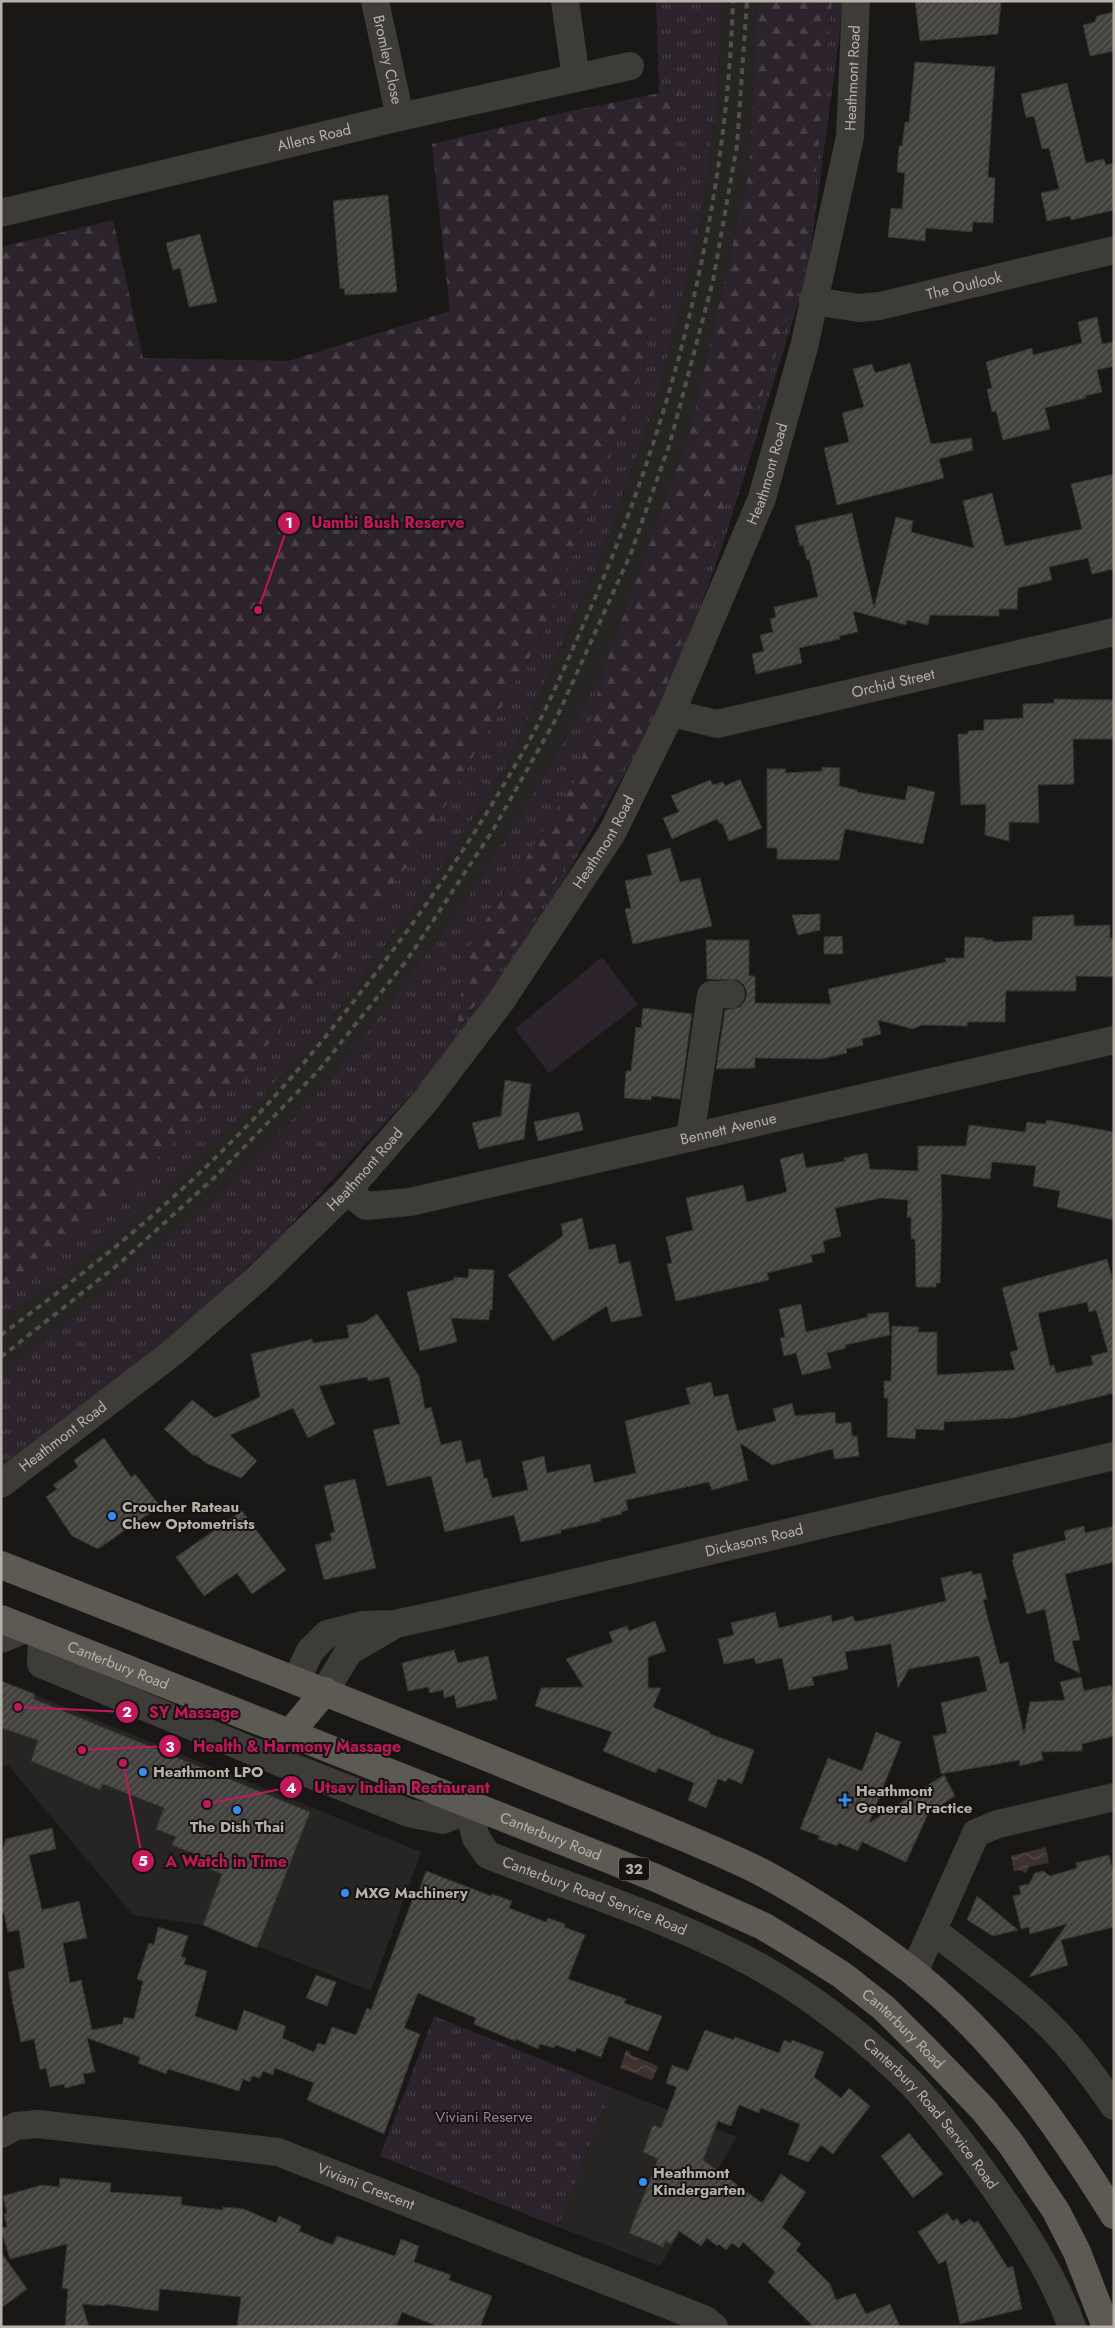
<svg xmlns="http://www.w3.org/2000/svg" width="1115" height="2328" viewBox="0 0 1115 2328" font-family="Jost,sans-serif">
	<defs>
		<pattern id="grass-tufts" width="24" height="20" patternUnits="userSpaceOnUse" patternTransform="scale(1.25)"><rect width="24" height="20" fill="#2c232c"/><path d="M3 7l-1-3M5 7V3M7 7l1-3M15 17l-1-3M17 17v-4M19 17l1-3" fill="none" stroke="#484148"/></pattern>
		<pattern id="forest-firs" width="22" height="20" patternUnits="userSpaceOnUse" patternTransform="scale(1.25)"><rect width="22" height="20" fill="#2c232c"/><path d="M5 1l3.5 6h-7zM16 11l3.5 6h-7z" fill="#484148"/></pattern>
		<pattern id="water-waves" width="16" height="10" patternUnits="userSpaceOnUse" patternTransform="scale(1.25)"><rect width="16" height="10" fill="#3d322d"/><path d="M0 5q4-4 8 0t8 0" fill="none" stroke="#574d49"/></pattern>
		<pattern id="building-hatch" width="6" height="6" patternUnits="userSpaceOnUse" patternTransform="scale(1.25)"><rect width="6" height="6" fill="#43413e"/><path d="M-1 1l2-2M0 6l6-6M5 7l2-2" fill="none" stroke="#5c5a57"/></pattern>
	</defs>
	<rect width="100%" height="100%" fill="#191817"/>
	<!-- built -->
	<g fill="#262523">
		<polygon points="722,1 757,1 749,172 691,427 603,671 542,780 458,913 330,1080 223,1191 105,1292 1,1375 1,1321 110,1239 252,1108 328,1023 434,879 508,763 597,566 656,402 700,226 718,93"/>
		<polygon points="1,1681 421,1852 371,1991 203,1925 133,1915 8,1765 1,1766"/>
		<polygon points="612,2088 737,2137 660,2266 558,2227"/>
	</g>
	<!-- grass -->
	<g fill="url(#grass-tufts)">
		<polygon points="656,1 722,1 718,93 700,226 656,402 597,566 508,763 434,879 328,1023 252,1108 110,1239 1,1321 1,1298 55,1258 248,1070 420,850 546,628 644,364 680,90 659,93"/>
		<polygon points="832,1 842,1 840,31 807,275 723,544 666,702 541,919 473,1019 431,1073 278,1239 160,1348 1,1466 1,1375 105,1292 223,1191 330,1080 458,913 542,780 603,671 577,778 466,952 458,1030 524,935 661,701 808,257"/>
		<polygon points="434,2016 612,2088 558,2227 380,2156"/>
	</g>
	<!-- forest -->
	<g fill="url(#forest-firs)">
		<polygon points="757,1 832,1 808,257 661,701 524,935 457,1031 466,952 577,778 603,671 691,427 749,172"/>
		<polygon points="680,89 644,364 546,628 420,850 248,1070 55,1258 1,1298 1,247 113,220 143,358 288,361 450,311 432,144 566,112"/>
	</g>
	<!-- garden -->
	<polygon fill="#2c232c" points="602,957 638,1005 549,1073 515,1029"/>
	<!-- water -->
	<g fill="url(#water-waves)">
		<polygon points="1046,1847 1049,1863 1029,1867 1026,1873 1019,1870 1014,1871 1011,1856"/>
		<polygon points="626,2050 629,2051 631,2055 658,2066 653,2079 651,2080 620,2068"/>
	</g>
	<!-- building -->
	<g fill="url(#building-hatch)" stroke="#353431" fill-rule="evenodd">
		<polygon points="915,1 1001,1 998,34 920,41"/>
		<polygon points="1114,12 1114,51 1090,56 1083,25 1095,22 1097,16"/>
		<polygon points="915,62 995,67 988,177 995,178 993,223 973,222 972,232 926,228 925,241 888,237 891,208 902,209 905,173 897,172 899,146 902,146 905,122 909,122"/>
		<polygon points="1067,83 1086,163 1104,159 1106,165 1114,163 1114,210 1071,220 1070,216 1047,221 1041,193 1059,189 1049,148 1042,149 1034,116 1026,118 1021,94"/>
		<polygon points="388,195 397,292 345,295 344,288 340,289 333,201"/>
		<polygon points="200,234 217,302 189,307 180,268 173,270 166,243"/>
		<polygon points="1097,317 1102,344 1114,342 1114,366 1097,370 1102,392 1085,396 1086,398 1045,408 1050,429 1003,440 996,411 992,412 987,389 992,388 986,362 1032,348 1033,355 1082,343 1078,322"/>
		<polygon points="910,363 931,444 971,438 973,450 939,459 944,478 837,505 824,448 849,442 842,413 864,407 853,369 872,364 875,373"/>
		<polygon points="1114,474 1114,569 1092,574 1088,558 1049,567 1052,580 1018,588 1017,609 999,609 999,616 930,615 928,625 907,620 906,625 853,611 858,632 839,636 840,639 799,648 802,663 756,674 752,654 764,651 760,635 773,632 770,619 776,617 774,607 818,597 809,559 807,560 803,545 800,546 795,526 852,513 874,608 896,517 913,521 911,532 974,548 963,501 992,493 1005,546 1082,529 1071,484"/>
		<polygon points="1054,699 1114,700 1114,739 1073,739 1074,784 1038,785 1039,823 1009,822 1009,841 985,835 986,804 961,805 958,734 968,734 968,731 984,730 984,720 1023,718 1023,704 1054,703"/>
		<polygon points="822,767 840,768 839,786 857,790 857,792 905,800 908,786 935,792 923,844 845,829 839,860 777,859 777,848 767,848 767,769 786,769 785,773 822,771"/>
		<polygon points="740,779 762,828 729,841 722,823 720,824 717,819 672,839 663,818 679,812 671,796 710,780 713,785 723,782 725,786"/>
		<polygon points="670,848 680,882 700,878 712,926 633,944 625,909 631,908 625,881 652,875 647,855"/>
		<polygon points="820,914 820,930 798,935 792,915"/>
		<polygon points="1074,915 1074,926 1110,925 1110,938 1114,938 1114,977 1076,976 1076,991 1006,991 1005,1022 967,1022 968,1026 922,1025 913,1029 878,1020 881,1034 862,1039 863,1045 846,1049 847,1053 821,1059 755,1058 755,1068 716,1069 725,1010 740,1007 745,1001 747,993 744,985 738,980 707,979 706,940 749,940 749,976 755,976 755,1003 831,1004 828,989 946,962 945,958 964,958 965,937 985,938 985,940 993,940 993,942 1032,940 1033,917"/>
		<polygon points="842,936 843,954 824,954 824,937"/>
		<polygon points="643,1008 692,1014 680,1099 652,1096 651,1100 624,1098 626,1071 631,1071 636,1027 641,1028"/>
		<polygon points="505,1080 531,1084 524,1139 479,1149 472,1123 501,1116"/>
		<polygon points="579,1112 583,1130 538,1141 534,1122"/>
		<polygon points="1047,1120 1114,1132 1114,1220 1057,1207 1060,1191 1033,1186 1036,1166 992,1162 990,1179 941,1174 942,1216 940,1283 936,1283 936,1287 916,1287 915,1239 911,1239 911,1217 907,1218 908,1200 881,1198 835,1208 841,1236 823,1241 825,1252 811,1255 813,1262 767,1273 769,1280 676,1301 667,1264 672,1263 666,1237 693,1230 686,1198 743,1185 747,1202 787,1192 780,1159 803,1153 806,1168 845,1161 844,1158 867,1153 870,1169 918,1171 918,1146 966,1146 969,1125 1025,1132 1027,1122 1045,1124"/>
		<polygon points="582,1218 589,1250 615,1244 619,1264 630,1261 642,1316 611,1322 607,1306 553,1341 508,1275 563,1236 561,1224"/>
		<path d="M1107 1259 1114 1285V1393L1014 1418 944 1422V1430L916 1429 915 1439 887 1437 888 1398H884V1381H891L892 1326 919 1327 918 1332H937V1375L1015 1370 1010 1352 1018 1350 1002 1288ZM1087 1302 1089 1312 1096 1310 1108 1352 1091 1356 1093 1365 1056 1373 1054 1365 1050 1366 1038 1313Z"/>
		<polygon points="469,1269 494,1270 492,1310 490,1309 489,1320 451,1318 457,1342 420,1351 407,1292 454,1280 454,1277 468,1278"/>
		<polygon points="801,1304 806,1332 868,1317 867,1314 888,1312 890,1335 845,1345 846,1348 827,1353 831,1368 802,1375 796,1353 784,1356 780,1338 785,1337 779,1309"/>
		<polygon points="377,1314 419,1376 425,1409 431,1407 441,1445 461,1440 466,1463 480,1459 484,1478 487,1478 492,1498 528,1490 522,1462 544,1456 547,1473 590,1464 594,1483 636,1473 625,1421 690,1404 686,1388 711,1382 714,1397 728,1394 737,1431 776,1421 773,1409 792,1403 795,1416 835,1412 836,1424 851,1422 852,1436 857,1436 859,1456 834,1459 833,1449 772,1465 740,1443 748,1480 712,1490 709,1482 626,1500 628,1510 621,1512 622,1514 600,1519 601,1521 561,1530 561,1533 521,1542 514,1515 445,1532 431,1476 387,1486 373,1430 400,1424 389,1377 368,1381 367,1377 319,1386 335,1424 308,1438 293,1408 230,1435 257,1461 241,1478 206,1463 195,1454 194,1456 164,1429 192,1400 215,1418 260,1397 251,1354 312,1339 313,1343 349,1338 347,1325 363,1323"/>
		<polygon points="104,1438 131,1477 135,1474 160,1506 98,1549 72,1536 46,1497 57,1489 53,1485 78,1467 74,1460"/>
		<polygon points="355,1479 376,1568 324,1580 315,1545 332,1540 330,1533 335,1532 324,1486"/>
		<polygon points="242,1511 286,1570 252,1594 237,1573 204,1596 176,1557"/>
		<polygon points="1084,1526 1085,1533 1114,1526 1114,1562 1065,1574 1080,1640 1072,1641 1080,1673 1055,1661 1045,1609 1027,1614 1012,1560 1014,1559 1013,1554 1066,1540 1064,1531"/>
		<polygon points="972,1571 973,1575 981,1573 987,1599 983,1600 1000,1664 1008,1662 1024,1734 1030,1702 1065,1700 1060,1682 1081,1677 1084,1691 1111,1685 1114,1698 1114,1736 1082,1744 1082,1751 1041,1752 1043,1760 1019,1766 1020,1760 941,1774 933,1736 947,1733 941,1703 987,1691 979,1656 909,1669 898,1688 891,1644 845,1652 848,1669 812,1677 814,1685 789,1690 782,1658 756,1664 754,1658 724,1664 718,1639 734,1635 731,1623 775,1612 779,1628 831,1615 832,1622 853,1616 855,1622 946,1601 941,1578"/>
		<polygon points="655,1621 666,1651 648,1657 648,1688 661,1688 653,1707 710,1732 710,1734 754,1750 742,1784 728,1778 726,1782 718,1779 706,1808 688,1800 694,1783 658,1768 656,1773 603,1751 612,1732 535,1706 541,1688 584,1687 566,1659 613,1642 609,1632 627,1626 629,1631"/>
		<polygon points="454,1650 458,1663 488,1656 497,1699 457,1708 454,1695 444,1698 443,1690 430,1693 428,1687 408,1691 402,1663"/>
		<polygon points="1,1681 35,1694 34,1699 310,1812 257,1948 203,1925 222,1874 204,1867 207,1859 172,1845 176,1837 156,1829 164,1808 103,1784 100,1790 31,1761 38,1740 1,1728"/>
		<polygon points="876,1732 901,1742 869,1823 944,1775 955,1796 928,1814 906,1862 862,1842 858,1851 839,1843 837,1846 818,1839 820,1836 800,1829 828,1758 862,1771"/>
		<polygon points="52,1828 56,1849 29,1855 42,1910 79,1901 87,1938 63,1943 70,1983 81,1980 92,2030 122,2024 124,2017 134,2019 143,1981 137,1979 149,1943 154,1945 158,1927 188,1936 181,1957 186,1958 184,1964 207,1971 195,2016 237,2031 244,2010 286,2026 282,2038 314,2052 318,2043 325,2045 332,2027 356,2035 367,2008 371,2010 413,1898 416,1899 426,1871 491,1896 492,1894 512,1901 509,1908 546,1922 548,1918 565,1924 564,1927 585,1935 568,1979 626,1999 624,2003 662,2016 648,2051 609,2036 601,2057 577,2048 575,2052 556,2045 554,2048 540,2044 538,2049 516,2039 515,2041 474,2024 476,2018 418,1993 404,2028 420,2034 384,2134 307,2100 314,2083 275,2068 273,2075 263,2071 260,2078 252,2076 250,2082 243,2079 239,2091 168,2069 166,2074 138,2063 140,2057 87,2038 95,2072 83,2074 85,2083 65,2088 64,2084 50,2087 46,2068 40,2070 34,2039 21,2042 13,2004 8,1972 25,1968 19,1930 8,1932 4,1913 1,1914 1,1853 6,1839"/>
		<polygon points="1109,1855 1114,1875 1114,1927 1061,1940 1068,1965 1029,1977 1067,1924 1030,1934 1029,1927 1021,1929 1013,1896 1021,1894 1019,1886 1029,1884 1035,1873 1043,1871 1050,1876 1077,1868 1076,1863"/>
		<polygon points="977,1896 1018,1930 993,1936 967,1920"/>
		<polygon points="316,1975 336,1982 327,2006 306,1998"/>
		<polygon points="705,2030 734,2040 735,2037 779,2053 784,2040 791,2043 792,2040 824,2052 814,2077 841,2098 849,2088 870,2106 833,2154 821,2145 808,2162 788,2154 800,2124 761,2108 759,2113 739,2105 731,2126 718,2121 703,2160 762,2203 781,2174 806,2192 782,2227 801,2244 796,2250 830,2284 836,2300 855,2293 866,2314 890,2304 900,2327 814,2327 768,2282 775,2272 743,2242 739,2248 732,2243 726,2250 719,2244 717,2246 707,2238 701,2246 679,2231 671,2244 666,2241 663,2247 629,2233 658,2159 643,2152 653,2125 661,2128 677,2087 666,2083 672,2065 688,2071"/>
		<polygon points="909,2133 943,2174 913,2198 881,2156"/>
		<polygon points="60,2178 111,2183 110,2192 182,2197 181,2205 223,2210 223,2207 244,2209 276,2223 279,2216 301,2226 299,2231 333,2245 337,2236 395,2256 401,2239 419,2246 414,2262 451,2275 449,2280 492,2296 480,2327 439,2327 402,2312 396,2327 237,2327 241,2297 160,2289 158,2311 105,2304 105,2306 82,2304 89,2327 65,2327 68,2289 62,2288 67,2244 10,2259 1,2230 1,2228 7,2227 4,2214 7,2213 3,2196 42,2185 59,2187"/>
		<polygon points="947,2213 953,2221 957,2218 961,2225 970,2219 974,2223 978,2221 1008,2268 1013,2266 1022,2309 960,2324 946,2260 939,2264 918,2232"/>
		<polygon points="1,2252 27,2289 1,2308"/>
	</g>
	<g fill="none" stroke-linecap="round" stroke-linejoin="round">
		<!-- minor -->
		<g stroke="#3e3c38" stroke-width="28">
			<path id="s1" d="M375 1 400 117"/>
			<polyline points="565,1 576,78"/>
			<path id="s2" d="M1 213 400 117 630 66"/>
			<path id="s3" d="M813 301 859 308 880 306 1114 250"/>
			<path id="s4" d="M671 713 717 724 1114 632"/>
			<polyline points="690,1138 711,995 731,994"/>
			<path id="s5" d="M347 1191 366 1206 410 1202 1114 1040"/>
			<path id="s6" d="M1 1484 172 1353 259 1277 347 1191 426 1100 501 1001 612 833 671 713 762 498 804 347 850 137 856 1"/>
			<polyline points="42,1635 41,1664 279,1762 409,1813 443,1820 457,1814 467,1803"/>
			<polyline points="1,1639 26,1629"/>
			<path id="s7" d="M296 1681 310 1651 327 1634 362 1625 395 1624 441 1614 1114 1456"/>
			<polyline points="325,1691 349,1651 389,1628"/>
			<path id="s8" d="M467 1803 476 1838 488 1855C569 1887 653 1913 731 1952 795 1983 861 2033 911 2083 946 2120 976 2161 1005 2203 1031 2242 1056 2282 1072 2327"/>
			<path d="M934 1931C972 1961 1012 1989 1047 2023 1072 2047 1094 2077 1114 2106"/>
			<polyline points="914,1972 976,1833 998,1824 1114,1797"/>
			<path id="s9" d="M1 2134 16 2126 38 2124 278 2152 706 2320 714 2327"/>
		</g>
		<!-- major -->
		<g stroke="#5d5a54" stroke-width="28">
			<path d="M1 1565C170 1631 339 1697 506 1765 555 1785 605 1805 654 1825 690 1840 728 1855 763 1873 815 1901 865 1935 912 1971 997 2038 1057 2124 1114 2215"/>
			<path id="s10" d="M1 1619 656 1878 763 1926 801 1949 842 1975 884 2008 924 2048 983 2109 1011 2144 1056 2211 1077 2252 1106 2327"/>
			<polyline points="290,1733 325,1691"/>
		</g>
		<!-- rail -->
		<g stroke="#53504b" stroke-width="4" stroke-dasharray="6 5" stroke-linecap="butt">
			<path d="M1 1335C84 1274 165 1210 237 1136 282 1091 322 1042 361 992 423 913 479 830 528 743 551 701 569 657 588 614 673 421 726 212 733 1"/>
			<polyline points="1,1357 120,1263 215,1177 319,1070 407,960 493,830 557,717 631,553 670,443 713,281 737,145 747,1"/>
		</g>
	</g>
	<!-- markers -->
	<g fill="#368df2" stroke="#141312" stroke-width="2">
		<circle cx="112" cy="1516" r="5"/>
		<circle cx="143" cy="1772" r="5"/>
		<path d="M842.5 1792.5h5v5h5v5h-5v5h-5v-5h-5v-5h5z"/>
		<circle cx="237" cy="1810" r="5"/>
		<circle cx="345" cy="1893" r="5"/>
		<circle cx="643" cy="2182" r="5"/>
	</g>
	<g text-anchor="middle" dominant-baseline="central" stroke-width="4" stroke-linejoin="round" paint-order="stroke">
		<!-- shield labels -->
		<rect fill="#141312" stroke="#88827c" stroke-width="1" x="619" y="1857.5" width="30" height="23" rx="4"/>
		<g font-size="14" font-weight="bold" fill="#b9b2a9">
			<text x="634" y="1869">32</text>
		</g>
		<!-- street labels -->
		<g font-size="15" fill="#b9b2a9" stroke="#141312">
			<text stroke="none"><textPath href="#s1" startOffset="60">Bromley Close</textPath></text>
			<text stroke="none"><textPath href="#s6" startOffset="1698">Heathmont Road</textPath></text>
			<text stroke="none"><textPath href="#s2" startOffset="322">Allens Road</textPath></text>
			<text stroke="none"><textPath href="#s3" startOffset="154">The Outlook</textPath></text>
			<text stroke="none"><textPath href="#s6" startOffset="1292">Heathmont Road</textPath></text>
			<text stroke="none"><textPath href="#s4" startOffset="228">Orchid Street</textPath></text>
			<text stroke="none"><textPath href="#s6" startOffset="888">Heathmont Road</textPath></text>
			<text stroke="none"><textPath href="#s5" startOffset="395">Bennett Avenue</textPath></text>
			<text stroke="none"><textPath href="#s6" startOffset="482">Heathmont Road</textPath></text>
			<text stroke="none"><textPath href="#s6" startOffset="78">Heathmont Road</textPath></text>
			<text stroke="none"><textPath href="#s7" startOffset="495">Dickasons Road</textPath></text>
			<text stroke="none"><textPath href="#s10" startOffset="126">Canterbury Road</textPath></text>
			<text stroke="none"><textPath href="#s10" startOffset="591">Canterbury Road</textPath></text>
			<text stroke="none"><textPath href="#s8" startOffset="171">Canterbury Road Service Road</textPath></text>
			<text stroke="none"><textPath href="#s10" startOffset="996">Canterbury Road</textPath></text>
			<text stroke="none"><textPath href="#s8" startOffset="578">Canterbury Road Service Road</textPath></text>
			<text stroke="none"><textPath href="#s9" startOffset="375">Viviani Crescent</textPath></text>
		</g>
		<!-- poi labels -->
		<g font-size="15" font-weight="bold" fill="#b9b2a9" stroke="#141312" text-anchor="start">
			<text x="122" y="1507">Croucher Rateau<tspan x="122" dy="17">Chew Optometrists</tspan></text>
			<text x="153" y="1772">Heathmont LPO</text>
			<text x="856" y="1791">Heathmont<tspan x="856" dy="17">General Practice</tspan></text>
			<text x="237" y="1827" text-anchor="middle">The Dish Thai</text>
			<text x="355" y="1893">MXG Machinery</text>
			<text x="653" y="2173">Heathmont<tspan x="653" dy="17">Kindergarten</tspan></text>
		</g>
		<!-- park labels -->
		<g font-size="15" fill="#a180a4" stroke="#141312">
			<text x="484" y="2117">Viviani Reserve</text>
		</g>
	</g>
	<!-- callouts -->
	<path fill="none" stroke="#c2185b" stroke-width="2" d="M258 610L289 523M18 1707L127 1712M82 1750L170 1746M207 1804L291 1787M123 1763L143 1861"/>
	<g fill="#c2185b" stroke="#141312" stroke-width="2">
		<circle cx="258" cy="610" r="5"/>
		<circle cx="18" cy="1707" r="5"/>
		<circle cx="82" cy="1750" r="5"/>
		<circle cx="207" cy="1804" r="5"/>
		<circle cx="123" cy="1763" r="5"/>
		<circle cx="289" cy="523" r="12"/>
		<circle cx="127" cy="1712" r="12"/>
		<circle cx="170" cy="1746" r="12"/>
		<circle cx="291" cy="1787" r="12"/>
		<circle cx="143" cy="1861" r="12"/>
	</g>
	<g font-size="15" text-anchor="middle" font-weight="bold" fill="#fff">
		<text x="289" y="528">1</text>
		<text x="127" y="1717">2</text>
		<text x="170" y="1752">3</text>
		<text x="291" y="1793">4</text>
		<text x="143" y="1866">5</text>
	</g>
	<g font-size="16" text-anchor="middle" font-weight="bold" fill="#c2185b" stroke="#141312" stroke-width="4" stroke-linejoin="round" paint-order="stroke">
		<text x="388" y="528">Uambi Bush Reserve</text>
		<text x="194" y="1718">SY Massage</text>
		<text x="297" y="1752">Health &amp; Harmony Massage</text>
		<text x="402" y="1793">Utsav Indian Restaurant</text>
		<text x="226" y="1867">A Watch in Time</text>
	</g>
	<!-- border -->
	<rect width="1115" height="2328" fill="none" stroke="#b9b2a9" stroke-width="5"/>
</svg>
